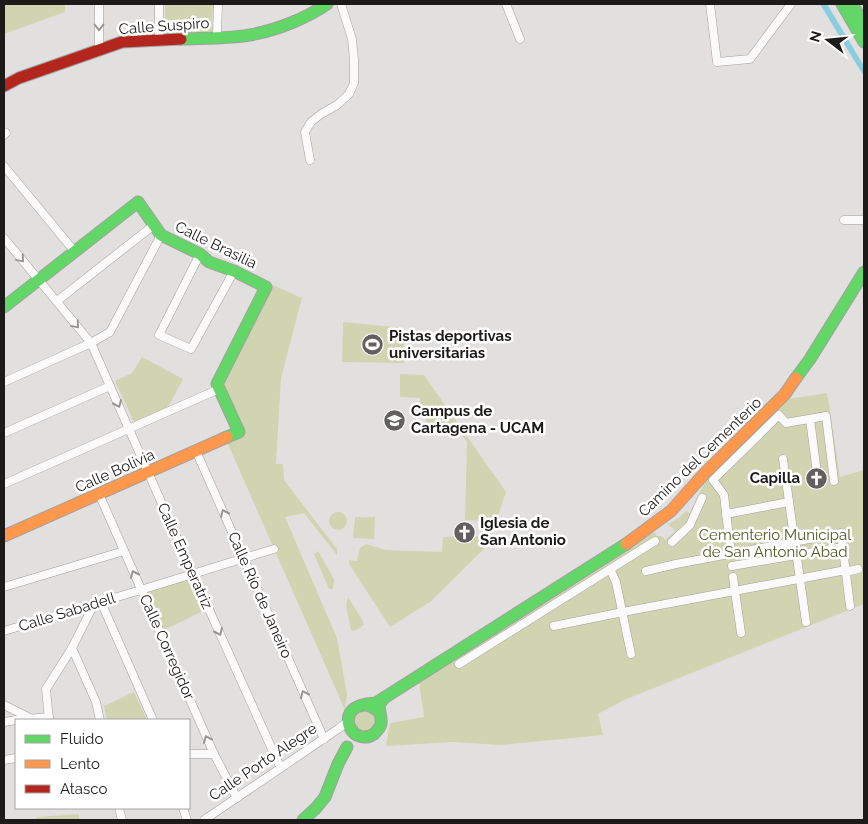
<svg xmlns="http://www.w3.org/2000/svg" width="868" height="824" viewBox="0 0 868 824" font-family="Raleway,sans-serif">
	<rect width="100%" height="100%" fill="#e2e0de"/>
	<!-- green -->
	<g fill="#d0d4b1">
		<polygon points="4,4 65,4 65,12 4,34"/>
		<polygon points="165,4 213,4 212,35 165,36"/>
		<polygon points="273,285 302,298 281,378 276,464 283,464 284,480 337,549 337,555 304,513 285,517 337,638 347,694 345,710 227,442 244,435 223,385"/>
		<polygon points="343,322 403,328 404,363 342,362"/>
		<polygon points="142,357 183,379 168,407 134,422 115,381 132,373"/>
		<polygon points="400,374 424,375 506,492 488,545 430,602 390,627 349,564 349,560 357,561 360,548 366,544 386,550 442,552 443,537 482,536 483,521 465,520 467,442 461,434 426,433 426,407 420,406 420,398 400,397"/>
		<polygon points="827,393 830,410 840,477 864,470 864,604 624,700 598,714 603,735 500,745 453,742 386,746 390,723 424,717 419,682 654,532 657,536 662,536 665,540 675,531 668,524 680,517 686,511 690,513 706,479 788,399"/>
		<circle cx="338" cy="521" r="9"/>
		<polygon points="355,517 375,517 374,539 353,538"/>
		<polygon points="318,551 334,579 333,589 329,589 314,554"/>
		<polygon points="186,576 203,611 164,630 144,589"/>
		<polygon points="348,597 363,621 364,625 354,631 351,630 346,606"/>
		<polygon points="134,692 147,720 107,720 104,706"/>
		<polygon points="373,707 380,727 357,735 350,715"/>
		<polygon points="79,814 79,820 37,820 36,817"/>
	</g>
	<!-- water -->
	<polygon fill="#88cde0" points="820,4 827,4 864,66 864,76 852,57"/>
	<g fill="none" stroke-linecap="round" stroke-linejoin="round">
		<defs>
			<g id="street">
				<polyline points="99,4 99,44 104,48"/>
				<polyline points="159,4 159,36 161,40"/>
				<polyline points="218,4 217,34 219,38"/>
				<polyline points="506,4 520,39"/>
				<polyline points="710,4 717,62 750,59 791,4"/>
				<polyline points="4,135 6,133"/>
				<polyline points="310,160 305,132 311,122 321,114 337,105 349,94 354,83 354,60 352,39 341,4"/>
				<polyline points="4,166 75,252"/>
				<polyline points="844,220 864,220"/>
				<polyline points="4,238 91,343 193,574 276,758 281,768"/>
				<polyline points="200,254 159,335 191,349 234,271"/>
				<polyline points="57,301 154,225"/>
				<polyline points="4,382 91,343 110,332 161,235"/>
				<polyline points="810,419 817,473"/>
				<polyline points="4,433 110,386"/>
				<polyline points="196,451 324,739"/>
				<polyline points="783,459 806,622"/>
				<polyline points="4,484 219,389"/>
				<polyline points="99,494 214,754 237,798"/>
				<polyline points="726,514 789,502"/>
				<polyline points="672,542 690,525 702,498"/>
				<polyline points="731,554 724,495 713,480 779,415 786,423 826,416 834,481"/>
				<polyline points="732,566 843,547"/>
				<polyline points="610,569 616,582 631,654"/>
				<polyline points="646,571 676,564 841,533 850,606"/>
				<polyline points="733,577 741,633"/>
				<polyline points="4,587 124,551"/>
				<polyline points="101,602 153,720"/>
				<polyline points="554,626 623,612 846,570 850,571 858,569"/>
				<polyline points="4,631 144,589 274,549"/>
				<polyline points="72,648 96,702 100,720"/>
				<polyline points="459,664 655,541"/>
				<polyline points="4,705 32,719"/>
				<polyline points="17,720 49,717"/>
				<polyline points="49,720 46,689 72,648 94,604"/>
				<polyline points="4,722 16,720"/>
				<polyline points="189,754 214,754"/>
				<polyline points="4,760 16,758"/>
				<polyline points="119,808 122,820"/>
				<polyline points="183,808 187,820"/>
				<polyline points="204,820 338,729 346,723 349,719"/>
			</g>
			<g id="fast">
				<polyline points="842,4 864,42"/>
				<polyline points="852,4 864,24"/>
				<path d="M181 39C205 38 231 39 255 34 279 29 307 18 327 4"/>
				<polyline points="4,307 138,202 161,235 200,254 209,262 234,271 266,287 217,384 239,432 227,437"/>
				<polyline points="796,378 810,359 864,272"/>
				<polyline points="366,704 376,703 626,544"/>
				<path d="M380 713C374 707 368 703 359 706 336 715 354 747 374 734 377 731 380 728 381 724 382 718 379 711 379 705L384 698"/>
				<polyline points="303,820 316,808 325,797 338,764 347,747"/>
			</g>
			<g id="slow">
				<polyline points="4,536 227,437"/>
				<polyline points="626,544 671,511 704,474 785,394 796,378"/>
			</g>
			<polyline id="jam" points="4,86 19,78 122,42 181,39"/>
		</defs>
		<!-- street casing -->
		<use href="#street" stroke="#a2a09f" stroke-width="9"/>
		<!-- fast casing -->
		<use href="#fast" stroke="#a2a09f" stroke-width="13"/>
		<!-- slow casing -->
		<use href="#slow" stroke="#a2a09f" stroke-width="13"/>
		<!-- jam casing -->
		<use href="#jam" stroke="#a2a09f" stroke-width="13"/>
		<!-- street -->
		<use href="#street" stroke="#fbfafa" stroke-width="8"/>
		<!-- fast -->
		<use href="#fast" stroke="#63d668" stroke-width="11"/>
		<!-- slow -->
		<use href="#slow" stroke="#ff974d" stroke-width="11"/>
		<!-- jam -->
		<use href="#jam" stroke="#b3261e" stroke-width="11"/>
	</g>
	<!-- one-way arrows -->
	<defs><path id="oneway-chevron" d="M-2-3.5L2.5 0L-2 3.5" fill="none" stroke-width="1.6" stroke-linecap="round" stroke-linejoin="round" transform="scale(1.25)"/></defs>
	<g stroke="#979695">
		<use href="#oneway-chevron" transform="translate(99 27) rotate(90)"/>
		<use href="#oneway-chevron" transform="translate(21 259) rotate(50)"/>
		<use href="#oneway-chevron" transform="translate(76 325) rotate(50)"/>
		<use href="#oneway-chevron" transform="translate(118 404) rotate(66)"/>
		<use href="#oneway-chevron" transform="translate(224 513) rotate(-114)"/>
		<use href="#oneway-chevron" transform="translate(134 574) rotate(-114)"/>
		<use href="#oneway-chevron" transform="translate(219 632) rotate(66)"/>
		<use href="#oneway-chevron" transform="translate(304 694) rotate(-114)"/>
		<use href="#oneway-chevron" transform="translate(207 739) rotate(-114)"/>
	</g>
	<!-- icons -->
	<defs>
		<symbol id="stadium-disc" viewBox="-11 -11 22 22"><circle r="9.5" fill="#61605f" stroke="#fff"/><path d="M0-5a6.5 5 0 1 0 0 10a6.5 5 0 1 0 0-10ZM-3.5-1.8h7v3.6h-7Z" fill="#fff"/></symbol>
		<symbol id="university-disc" viewBox="-11 -11 22 22"><circle r="9.5" fill="#61605f" stroke="#fff"/><path d="M0-5L7-2L0 1L-7-2ZM-4 1L0 2.5L4 1V4Q0 6-4 4Z" fill="#fff"/></symbol>
		<symbol id="church-disc" viewBox="-11 -11 22 22"><circle r="9.5" fill="#61605f" stroke="#fff"/><path d="M-1.2-6h2.4v3.5h3.3v2.4h-3.3V6h-2.4V-.1h-3.3v-2.4h3.3Z" fill="#fff"/></symbol>
	</defs>
	<g fill-rule="evenodd">
		<use href="#stadium-disc" x="360" y="332" width="25" height="25"/>
		<use href="#university-disc" x="382" y="408" width="25" height="25"/>
		<use href="#church-disc" x="804" y="466" width="25" height="25"/>
		<use href="#church-disc" x="452" y="520" width="25" height="25"/>
	</g>
	<g text-anchor="middle" dominant-baseline="central" stroke-width="5" stroke-linejoin="round" paint-order="stroke">
		<!-- street labels -->
		<g font-size="15" fill="#1c1b1a" stroke="#fff">
			<text transform="translate(164 26) rotate(-4)">Calle Suspiro</text>
			<text transform="translate(216 245) rotate(26)">Calle Brasilia</text>
			<text transform="translate(700 457) rotate(-44)">Camino del Cementerio</text>
			<text transform="translate(115 471) rotate(-24)">Calle Bolivia</text>
			<text transform="translate(185 556) rotate(66)">Calle Emperatriz</text>
			<text transform="translate(260 595) rotate(66)">Calle Río de Janeiro</text>
			<text transform="translate(67 612) rotate(-17)">Calle Sabadell</text>
			<text transform="translate(167 647) rotate(66)">Calle Corregidor</text>
			<text transform="translate(263 762) rotate(-34)">Calle Porto Alegre</text>
		</g>
		<!-- poi labels -->
		<g font-size="15" font-weight="bold" fill="#1c1b1a" stroke="#fff" text-anchor="start">
			<text x="389" y="336">Pistas deportivas<tspan x="389" dy="17">universitarias</tspan></text>
			<text x="411" y="411">Campus de<tspan x="411" dy="17">Cartagena - UCAM</tspan></text>
			<text x="800" y="478" text-anchor="end">Capilla</text>
			<text x="480" y="523">Iglesia de<tspan x="480" dy="17">San Antonio</tspan></text>
		</g>
		<!-- park labels -->
		<g font-size="15" fill="#535921" stroke="#fff">
			<text x="775" y="535">Cementerio Municipal<tspan x="775" dy="17">de San Antonio Abad</tspan></text>
		</g>
	</g>
	<!-- border -->
	<rect width="868" height="824" fill="none" stroke="#1c1b1a" stroke-width="10"/>
	<!-- legend -->
	<rect x="15" y="719" width="175" height="90" fill="#ffffff" stroke="#a4a4a3"/>
	<rect x="25" y="735" width="25" height="8" fill="#63d668" stroke="#a4a4a3"/>
	<text x="60" y="744" font-size="15" fill="#1c1b1a">Fluido</text>
	<rect x="25" y="760" width="25" height="8" fill="#ff974d" stroke="#a4a4a3"/>
	<text x="60" y="769" font-size="15" fill="#1c1b1a">Lento</text>
	<rect x="25" y="785" width="25" height="8" fill="#b3261e" stroke="#a4a4a3"/>
	<text x="60" y="794" font-size="15" fill="#1c1b1a">Atasco</text>
	<!-- north arrow -->
	<g transform="translate(828 40) rotate(286)" stroke="#ffffff" stroke-width="4" paint-order="stroke">
	<path d="M0-4L9 19L0 12L-9 19Z" fill="#1c1b1a"/>
	<text y="-8" font-size="14" font-weight="bold" text-anchor="middle" fill="#1c1b1a">N</text>
	</g>
</svg>
